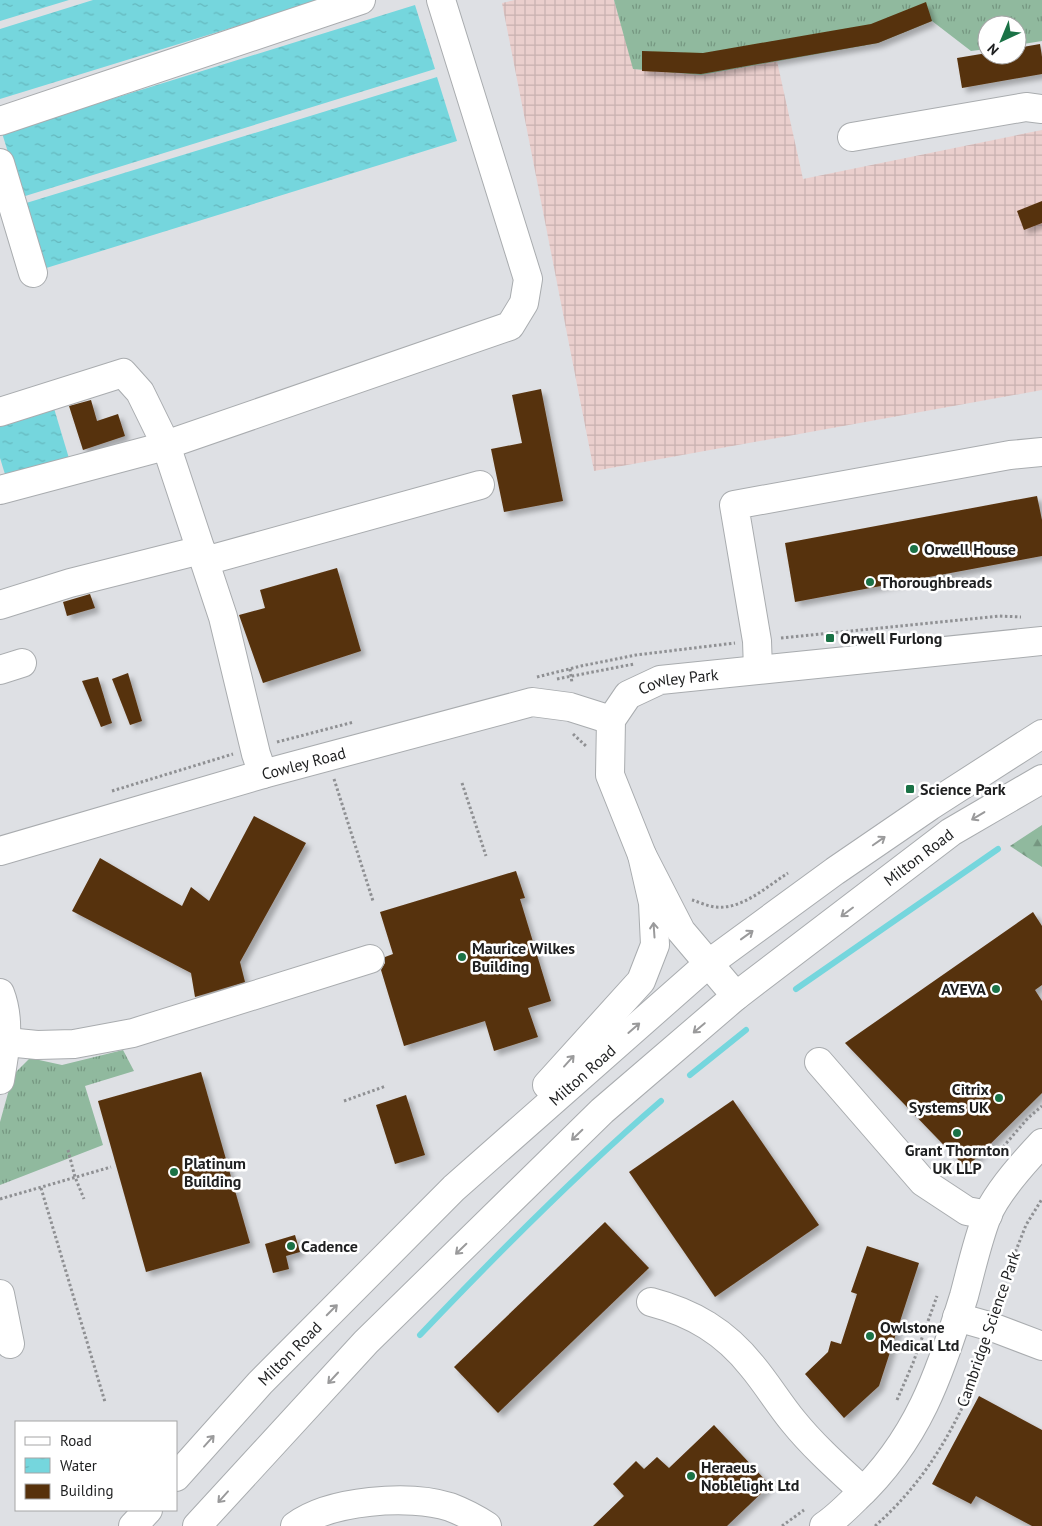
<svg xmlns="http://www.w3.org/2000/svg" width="1042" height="1526" viewBox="0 0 1042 1526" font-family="'PT Sans',sans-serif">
	<defs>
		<pattern id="industrial-grid" width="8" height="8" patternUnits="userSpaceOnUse" patternTransform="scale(1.25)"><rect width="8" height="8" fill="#eacfcd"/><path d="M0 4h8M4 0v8" fill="none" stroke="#c8b1b0"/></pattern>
		<pattern id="grass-tufts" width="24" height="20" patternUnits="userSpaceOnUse" patternTransform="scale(1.25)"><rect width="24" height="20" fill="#90b99e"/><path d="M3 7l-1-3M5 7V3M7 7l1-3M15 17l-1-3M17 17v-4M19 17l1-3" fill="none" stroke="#759680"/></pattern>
		<pattern id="forest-firs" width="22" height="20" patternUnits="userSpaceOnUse" patternTransform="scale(1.25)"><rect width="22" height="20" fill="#90b99e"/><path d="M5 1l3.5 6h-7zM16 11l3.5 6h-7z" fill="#759680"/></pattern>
		<pattern id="water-ripples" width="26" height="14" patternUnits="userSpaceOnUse" patternTransform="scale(1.25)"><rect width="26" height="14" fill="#75d6dd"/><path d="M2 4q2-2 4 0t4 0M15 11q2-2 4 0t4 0" fill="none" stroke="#65b7bd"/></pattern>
		<filter id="shadow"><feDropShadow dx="4.5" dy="4.5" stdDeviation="2.5" flood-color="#0004"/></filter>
	</defs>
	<rect width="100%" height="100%" fill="#dee0e4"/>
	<!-- industrial -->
	<polygon fill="url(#industrial-grid)" points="515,0 614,0 634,69 701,75 777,61 803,179 1042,130 1042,390 594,471 502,3"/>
	<!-- grass -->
	<g fill="url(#grass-tufts)">
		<polygon points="614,0 1042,0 1042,41 1017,45 1017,25 987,25 987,49 971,51 932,21 878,43 701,75 633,69"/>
		<polygon points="123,1050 134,1071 85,1086 103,1145 0,1185 0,1122 13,1075 30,1058 62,1065"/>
	</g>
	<!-- forest -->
	<polygon fill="url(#forest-firs)" points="1042,825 1042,867 1010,846"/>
	<!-- water -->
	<g fill="url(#water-ripples)">
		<polygon points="0,0 69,0 0,21"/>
		<polygon points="93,0 322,0 0,99 0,29"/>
		<polygon points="415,5 435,69 22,197 2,133"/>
		<polygon points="437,77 457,141 43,269 23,204"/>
		<polygon points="53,405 71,465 8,484 0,458 0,421"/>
	</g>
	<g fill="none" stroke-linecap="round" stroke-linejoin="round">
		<!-- stream -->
		<g stroke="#75d6dd" stroke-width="6">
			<polyline points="796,989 998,849"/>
			<polyline points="690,1075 746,1030"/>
			<path d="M420 1335C497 1254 576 1174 661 1101"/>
		</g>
	</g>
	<!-- building -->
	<g fill="#57310b" filter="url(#shadow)">
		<polygon points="926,2 932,21 878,43 701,74 642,71 642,51 703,53 871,24"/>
		<polygon points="1040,44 1042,57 1042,74 962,88 957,58 987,53 987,55 1017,55 1017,48"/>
		<polygon points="1042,201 1042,223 1024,230 1017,211"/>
		<polygon points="541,389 563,501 504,512 491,449 522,443 512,395"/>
		<polygon points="91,400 97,421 118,414 125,436 83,450 69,406"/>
		<polygon points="1037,496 1042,520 1042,556 795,602 785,543"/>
		<polygon points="337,568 361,651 263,683 239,615 265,608 260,590"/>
		<polygon points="90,594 95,608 67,616 63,602"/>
		<polygon points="128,673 142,721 130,725 112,679"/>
		<polygon points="98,677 112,723 101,727 82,681"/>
		<polygon points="254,816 306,843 240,962 245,982 195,997 191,973 72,911 100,858 182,906 191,887 209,901"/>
		<polygon points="516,871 525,898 520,899 551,1001 528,1008 538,1037 494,1051 485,1021 404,1046 381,970 385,963 385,957 393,954 380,912"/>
		<polygon points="1033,912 1042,926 1042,985 1035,990 1042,1001 1042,1093 966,1168 845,1043"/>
		<polygon points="201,1072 250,1243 146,1272 98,1101"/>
		<polygon points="406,1095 425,1155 395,1164 376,1105"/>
		<polygon points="733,1100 819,1225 715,1297 629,1172"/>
		<polygon points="605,1222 649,1268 498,1413 454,1367"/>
		<polygon points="295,1235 300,1252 286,1256 289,1269 273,1273 265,1244"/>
		<polygon points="867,1246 919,1263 879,1386 844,1418 805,1374 828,1352 831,1341 841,1344 857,1294 851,1292"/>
		<polygon points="979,1396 1042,1430 1042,1526 1032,1526 976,1496 971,1504 932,1484"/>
		<polygon points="714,1425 770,1485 727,1526 593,1526 624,1496 613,1484 636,1461 644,1469 657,1457 669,1468"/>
	</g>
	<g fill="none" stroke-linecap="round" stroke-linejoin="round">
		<defs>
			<g id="minor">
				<polyline points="0,121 361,0"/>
				<polyline points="852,137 1026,107 1042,109"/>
				<polyline points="0,163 33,273"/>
				<polyline points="0,412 123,373 140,392 166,445 223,617 256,754 263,774"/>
				<polyline points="0,490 154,449 510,326 524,303 528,279 441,0"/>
				<polyline points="205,561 480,485"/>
				<polyline points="0,605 70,583 201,550"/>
				<polyline points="758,669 757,641 734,505 1010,455 1042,452"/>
				<polyline points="0,670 22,663"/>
				<path id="s1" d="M0 851 263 774 532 702 570 707 611 720"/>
				<path d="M0 993C11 1021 5 1051 0 1080"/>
				<path id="s2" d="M736 996 681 931 642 855 610 775 611 720 628 695 660 680 1042 641"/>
				<polyline points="7,1042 37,1045 74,1044 133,1033 370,959"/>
				<polyline points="819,1062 923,1182 967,1211 988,1215"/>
				<polyline points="0,1294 10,1344"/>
				<path d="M651 1302C693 1313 725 1332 752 1366 767 1384 779 1404 793 1421 814 1447 839 1469 863 1491"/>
				<polyline points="957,1317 992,1327 1042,1346"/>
				<path d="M295 1526C330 1500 409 1494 450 1507 463 1512 475 1518 487 1526"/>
				<path d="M824 1526C836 1518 846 1508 856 1498 917 1441 940 1374 964 1296 971 1270 977 1242 987 1216 996 1194 1025 1161 1042 1143"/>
			</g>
			<g id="major">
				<polyline points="547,1085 641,981 655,945 653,903 642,855"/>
				<path id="s3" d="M176 1477 260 1383 454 1188 708 964 835 871 930 806 1042 734"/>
				<polyline points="133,1526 148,1510"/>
				<path id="s4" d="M197 1526 366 1342 602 1111 736 996 951 832 1042 779"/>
			</g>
		</defs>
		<!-- minor casing -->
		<use href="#minor" stroke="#a9acaf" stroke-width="30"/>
		<!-- major casing -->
		<use href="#major" stroke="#a9acaf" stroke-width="30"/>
		<!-- path -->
		<g stroke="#8f9093" stroke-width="3" stroke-dasharray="2.5 2.5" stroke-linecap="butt">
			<polyline points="781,638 999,616 1021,617"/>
			<polyline points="570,669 572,683"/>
			<polyline points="537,677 581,666 636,655 735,643"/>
			<polyline points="557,679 634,664"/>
			<polyline points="573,734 587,747"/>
			<polyline points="277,742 354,722"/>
			<polyline points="334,779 373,901"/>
			<polyline points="462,783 486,856"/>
			<polyline points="112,791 233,754"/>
			<path d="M692 900C699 902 707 906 715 907 742 910 766 887 788 873"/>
			<polyline points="344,1101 386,1086"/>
			<polyline points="1003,1147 1028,1118 1042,1106"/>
			<polyline points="68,1150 75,1177 84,1199"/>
			<polyline points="41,1188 105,1402"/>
			<polyline points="0,1199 111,1167"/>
			<polyline points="999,1304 1015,1253 1026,1225 1042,1199"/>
			<polyline points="897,1400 913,1363 937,1296"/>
			<polyline points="782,1526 804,1510"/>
			<path d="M875 1526C917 1489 945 1446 968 1395 975 1380 979 1363 984 1348"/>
		</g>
		<!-- minor -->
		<use href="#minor" stroke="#fff" stroke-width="28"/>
		<!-- major -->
		<use href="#major" stroke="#fff" stroke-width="28"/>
	</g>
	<!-- one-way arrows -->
	<defs><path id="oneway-shaft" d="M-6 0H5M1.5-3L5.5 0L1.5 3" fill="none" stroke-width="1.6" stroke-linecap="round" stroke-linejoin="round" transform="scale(1.25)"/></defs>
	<g stroke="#9a9a9b">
		<use href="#oneway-shaft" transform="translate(978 816) rotate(149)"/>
		<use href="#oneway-shaft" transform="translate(879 841) rotate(-35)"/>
		<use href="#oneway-shaft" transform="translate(847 912) rotate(143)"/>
		<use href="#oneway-shaft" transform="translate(654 930) rotate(-94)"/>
		<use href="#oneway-shaft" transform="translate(747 935) rotate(-36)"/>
		<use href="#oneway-shaft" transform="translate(634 1028) rotate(-41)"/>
		<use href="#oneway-shaft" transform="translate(699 1028) rotate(140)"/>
		<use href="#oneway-shaft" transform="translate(569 1061) rotate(-48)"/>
		<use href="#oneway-shaft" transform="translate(577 1135) rotate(136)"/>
		<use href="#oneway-shaft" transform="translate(461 1249) rotate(136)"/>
		<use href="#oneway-shaft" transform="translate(332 1310) rotate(-45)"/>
		<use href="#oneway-shaft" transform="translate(333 1378) rotate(133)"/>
		<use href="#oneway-shaft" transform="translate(209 1441) rotate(-48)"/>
		<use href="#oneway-shaft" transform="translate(223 1497) rotate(132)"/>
	</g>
	<!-- markers -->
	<g fill="#1a7246" stroke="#fff" stroke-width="2">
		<circle cx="914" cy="549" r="5"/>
		<circle cx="870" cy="582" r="5"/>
		<rect x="825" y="633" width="10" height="10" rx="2.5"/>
		<rect x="905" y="784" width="10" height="10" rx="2.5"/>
		<circle cx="462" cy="957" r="5"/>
		<circle cx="996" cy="989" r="5"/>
		<circle cx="999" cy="1098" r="5"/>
		<circle cx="957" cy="1133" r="5"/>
		<circle cx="174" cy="1172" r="5"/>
		<circle cx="291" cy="1246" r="5"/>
		<circle cx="870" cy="1336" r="5"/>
		<circle cx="691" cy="1476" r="5"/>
	</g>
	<g text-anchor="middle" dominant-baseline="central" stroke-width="5" stroke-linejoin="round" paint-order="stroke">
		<!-- poi labels -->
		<g font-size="16" font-weight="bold" fill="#1e1f20" stroke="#fff" text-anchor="start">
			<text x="924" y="549">Orwell House</text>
			<text x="880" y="582">Thoroughbreads</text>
			<text x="840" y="638">Orwell Furlong</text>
			<text x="920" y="789">Science Park</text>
			<text x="472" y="948">Maurice Wilkes<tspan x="472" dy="18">Building</tspan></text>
			<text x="986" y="989" text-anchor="end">AVEVA</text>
			<text x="989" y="1089" text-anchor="end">Citrix<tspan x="989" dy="18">Systems UK</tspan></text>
			<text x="957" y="1150" text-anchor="middle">Grant Thornton<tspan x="957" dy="18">UK LLP</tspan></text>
			<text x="184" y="1163">Platinum<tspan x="184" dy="18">Building</tspan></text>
			<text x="301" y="1246">Cadence</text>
			<text x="880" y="1327">Owlstone<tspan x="880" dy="18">Medical Ltd</tspan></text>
			<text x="701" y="1467">Heraeus<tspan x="701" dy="18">Noblelight Ltd</tspan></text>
		</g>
		<!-- street labels -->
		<g font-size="16" fill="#1e1f20" stroke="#fff">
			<text stroke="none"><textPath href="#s2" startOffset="395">Cowley Park</textPath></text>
			<text stroke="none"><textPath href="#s1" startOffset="316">Cowley Road</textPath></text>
			<text stroke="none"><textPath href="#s4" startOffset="986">Milton Road</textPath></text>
			<text stroke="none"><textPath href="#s3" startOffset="572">Milton Road</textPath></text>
			<text transform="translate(988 1329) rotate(-71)">Cambridge Science Park</text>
			<text stroke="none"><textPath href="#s3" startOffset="168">Milton Road</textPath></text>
		</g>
	</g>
	<!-- legend -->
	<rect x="15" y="1421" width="162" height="90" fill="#ffffff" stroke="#a5a5a6"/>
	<rect x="25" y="1437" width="25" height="8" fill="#ffffff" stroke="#a5a5a6"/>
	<text x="60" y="1446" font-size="15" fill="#1e1f20">Road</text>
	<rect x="25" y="1458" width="25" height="15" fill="url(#water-ripples)" stroke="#a5a5a6"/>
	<text x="60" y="1471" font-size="15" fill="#1e1f20">Water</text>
	<rect x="25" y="1484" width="25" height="15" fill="#57310b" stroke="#a5a5a6"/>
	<text x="60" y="1496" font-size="15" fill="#1e1f20">Building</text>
	<!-- north arrow -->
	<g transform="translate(1002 40) rotate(224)"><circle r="24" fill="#ffffff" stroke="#a5a5a6"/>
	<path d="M0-4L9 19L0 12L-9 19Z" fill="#1a7246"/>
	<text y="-8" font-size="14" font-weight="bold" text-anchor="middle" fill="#1e1f20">N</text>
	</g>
</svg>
